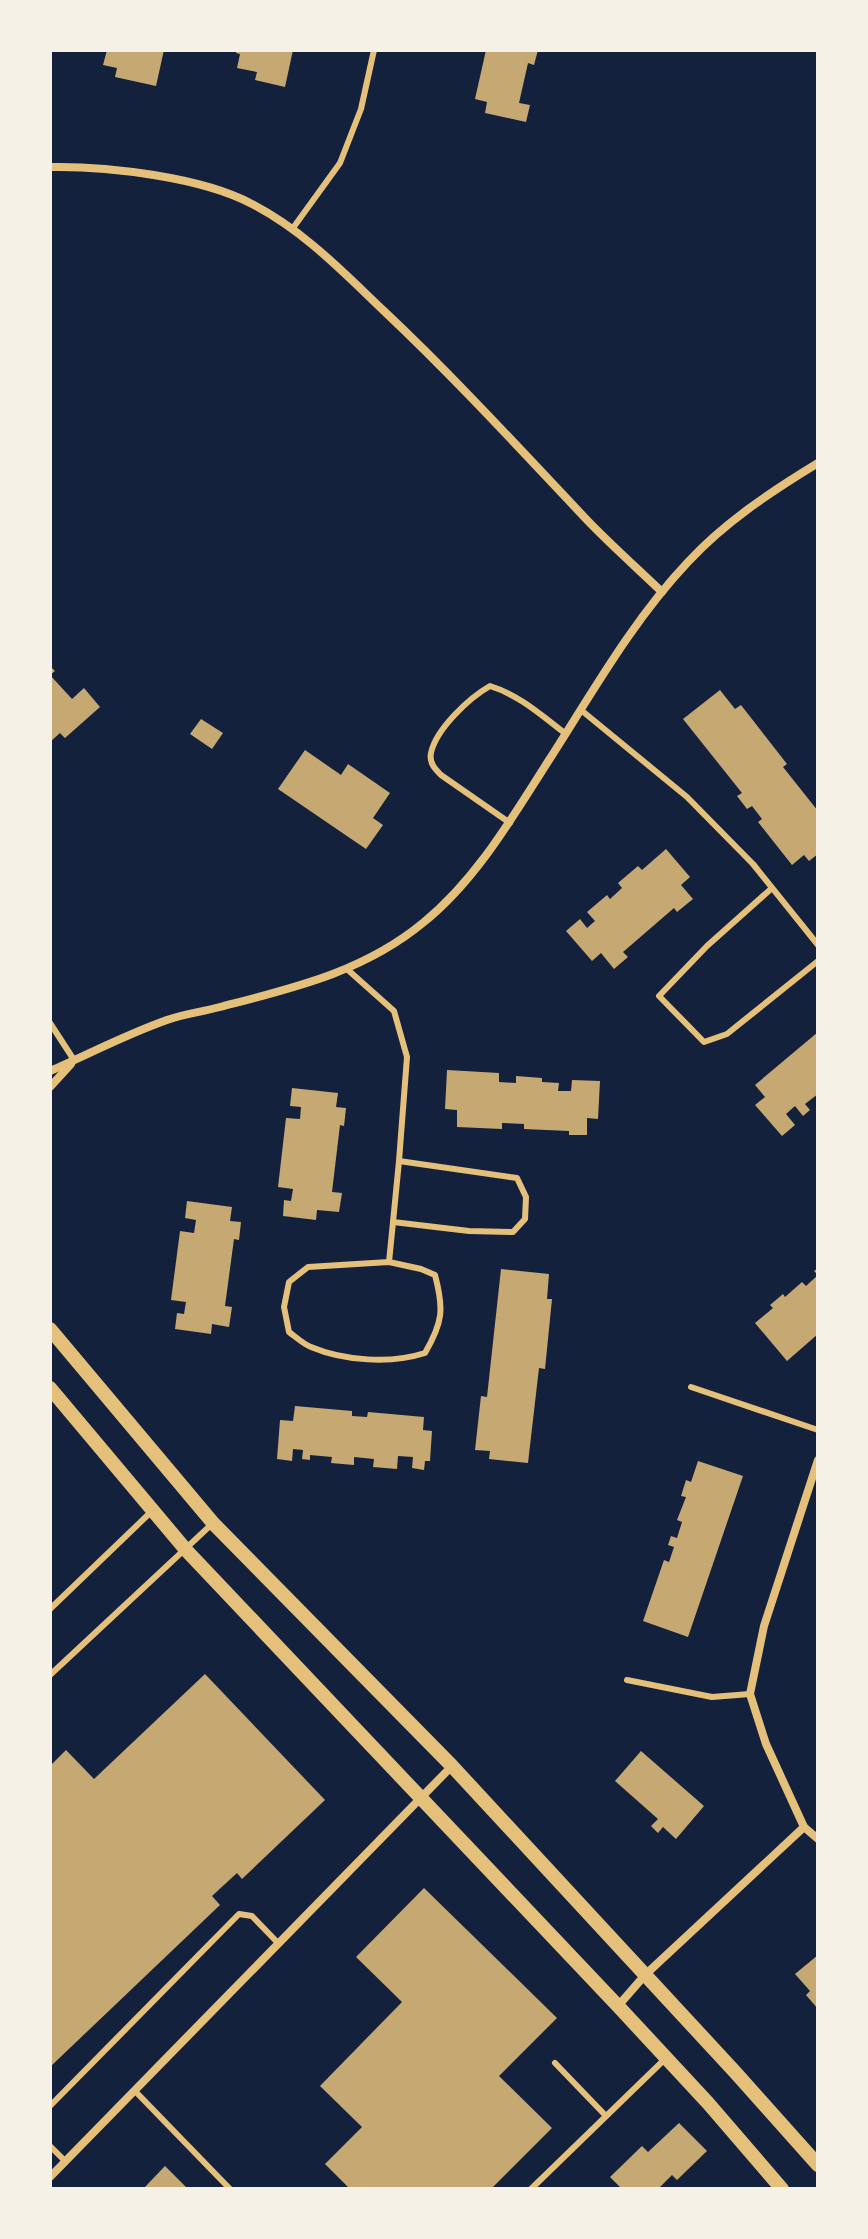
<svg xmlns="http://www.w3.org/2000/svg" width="868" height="2239" viewBox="0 0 868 2239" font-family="Inter,sans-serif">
	<rect width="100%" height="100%" fill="#14213d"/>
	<!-- building -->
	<g fill="#c6a872">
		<polygon points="107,50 164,50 156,86 115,77 117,68 103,65"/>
		<polygon points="237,50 293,50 285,87 255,80 257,72 237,68 240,54 236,53"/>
		<polygon points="486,50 538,50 534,65 528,63 519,103 530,105 526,122 485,113 487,102 475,99"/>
		<polygon points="50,666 55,671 50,675 72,699 84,688 100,707 65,738 60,733 50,742"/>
		<polygon points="720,690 735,709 741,705 787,764 783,767 818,811 818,854 809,861 804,855 792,865 758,822 762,819 752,806 747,809 737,796 742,793 683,719"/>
		<polygon points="201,719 223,733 212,749 190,734"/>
		<polygon points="305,750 341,775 348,764 390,793 373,818 383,825 366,849 278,789"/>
		<polygon points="666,849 690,877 681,885 693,899 677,912 674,908 623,952 628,957 614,969 601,953 592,961 566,931 580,919 587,928 595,921 587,912 607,895 610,899 622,888 618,883 638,866 642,870"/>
		<polygon points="818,1032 818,1094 805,1104 810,1110 803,1116 795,1106 786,1114 795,1125 782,1136 755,1105 765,1097 755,1085"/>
		<polygon points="447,1070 499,1073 499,1082 516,1083 516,1076 542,1078 542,1082 559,1083 558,1091 571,1091 572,1080 600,1081 598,1119 587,1118 587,1135 569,1135 569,1131 524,1129 524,1124 502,1123 502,1129 457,1127 457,1110 445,1109"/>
		<polygon points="292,1088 338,1093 336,1107 346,1108 344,1126 340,1125 332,1192 342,1193 339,1212 317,1210 316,1220 283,1216 284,1200 291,1201 293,1189 278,1187 286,1118 300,1119 301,1107 290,1106"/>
		<polygon points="187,1201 232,1207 230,1221 241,1222 239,1240 234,1239 225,1306 232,1307 229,1327 212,1324 211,1334 175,1329 177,1313 184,1314 186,1302 171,1300 180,1231 194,1233 196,1220 185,1218"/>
		<polygon points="818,1268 818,1334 787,1361 755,1323 773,1308 770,1305 783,1294 785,1297 802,1282 806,1286 818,1275 814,1271"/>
		<polygon points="501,1269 549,1274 547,1299 552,1299 545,1369 539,1368 528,1463 489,1459 490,1451 475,1450 481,1396 487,1397"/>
		<polygon points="295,1406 352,1411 352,1416 367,1417 368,1412 424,1417 423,1430 432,1431 430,1461 425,1461 424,1470 412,1468 413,1457 398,1456 397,1469 373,1467 374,1459 354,1457 354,1465 331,1463 332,1457 310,1455 310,1460 302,1459 303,1450 293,1449 292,1461 277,1459 280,1420 293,1421"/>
		<polygon points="698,1461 743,1476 688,1637 643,1621 664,1560 669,1562 674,1547 668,1545 671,1536 677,1538 682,1522 677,1520 686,1497 681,1496 686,1480 691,1482"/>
		<polygon points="205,1674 325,1800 242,1879 237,1873 212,1896 220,1905 50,2067 50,1766 66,1750 94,1779"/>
		<polygon points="641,1751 704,1806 676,1839 663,1827 658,1833 651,1826 658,1819 615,1781"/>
		<polygon points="424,1888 557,2018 499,2076 552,2128 491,2189 350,2189 325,2164 362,2127 320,2086 402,2002 356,1957"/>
		<polygon points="818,1955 818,2009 806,1995 810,1991 795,1974"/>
		<polygon points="679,2123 707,2151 677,2180 672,2175 658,2189 622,2189 610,2177 642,2146 648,2152"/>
		<polygon points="165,2166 188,2189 143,2189"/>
	</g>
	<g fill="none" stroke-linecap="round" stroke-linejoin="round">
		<!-- service -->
		<g stroke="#e5c07b" stroke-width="6">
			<polyline points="293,228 340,163 361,109 374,50"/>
			<polyline points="581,710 687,797 753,864 818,945"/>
			<path d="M510 823 441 775C435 769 429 763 431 753 436 729 469 698 490 686 519 695 541 715 566 734"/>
			<polyline points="772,888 707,946 659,996 704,1042 727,1034 818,961"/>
			<polyline points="348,970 394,1011 407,1057 399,1161 517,1178 526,1197 525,1219 513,1232 469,1231 393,1222 399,1161"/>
			<polyline points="50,1023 74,1060"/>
			<path d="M389 1262 421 1269 435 1275C444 1309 443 1322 425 1353 391 1364 344 1361 311 1347 303 1344 296 1337 289 1332L284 1307 289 1282 308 1267 389 1262 393 1222"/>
			<polyline points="691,1387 818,1430"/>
			<polyline points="50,1609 152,1511"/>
			<polyline points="50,1675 213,1523"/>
			<polyline points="627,1680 712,1697 750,1694"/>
			<polyline points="555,2063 606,2116"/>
			<polyline points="135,2091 230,2189"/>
			<polyline points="50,2106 239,1914 252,1916 279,1944"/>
			<polyline points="50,2146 65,2161"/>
			<polyline points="531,2189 666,2058"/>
		</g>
		<!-- minor -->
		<g stroke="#e5c07b" stroke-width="8">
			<path d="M50 167C107 166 202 177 252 204 304 231 342 271 384 311 455 378 520 449 587 520 611 545 637 568 662 592"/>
			<path d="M50 1071C89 1054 127 1034 167 1020 183 1014 202 1012 220 1007 293 988 364 972 424 922 477 879 513 816 549 760 592 693 633 620 688 562 725 522 772 491 818 463"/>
			<polyline points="50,1087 71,1064"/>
			<polyline points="818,1460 764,1626 750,1694 766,1744 804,1827 818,1839"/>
			<polyline points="618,2006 645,1975 804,1827"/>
			<polyline points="50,2177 452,1766"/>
		</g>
		<!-- tertiary -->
		<g stroke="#e5c07b" stroke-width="14">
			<polyline points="50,1329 213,1523 452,1766 735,2072 818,2165"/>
			<polyline points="50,1388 186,1550 618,2006 708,2103 782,2189"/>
		</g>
	</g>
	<!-- border -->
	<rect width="868" height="2239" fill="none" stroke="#f6f1e7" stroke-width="104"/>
</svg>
